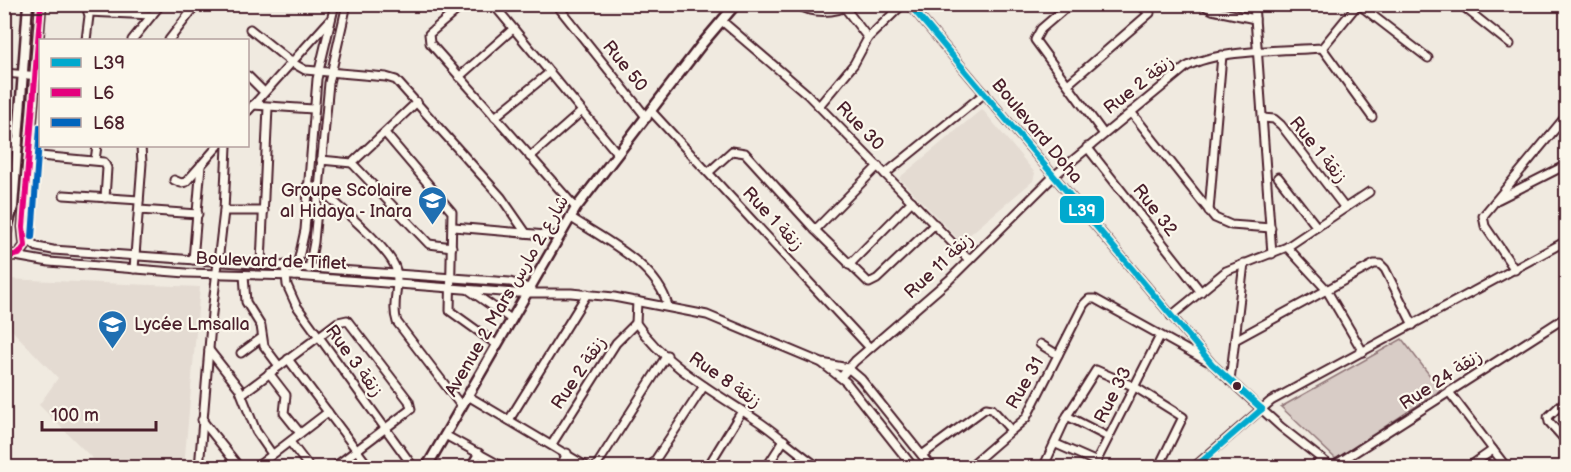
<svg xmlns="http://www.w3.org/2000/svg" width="1571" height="472" viewBox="0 0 1571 472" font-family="'Balsamiq Sans','Playpen Sans Arabic',sans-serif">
	<rect width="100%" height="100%" fill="#f0eae0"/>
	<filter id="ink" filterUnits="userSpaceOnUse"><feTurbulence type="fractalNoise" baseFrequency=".0167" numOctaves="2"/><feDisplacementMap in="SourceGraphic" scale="12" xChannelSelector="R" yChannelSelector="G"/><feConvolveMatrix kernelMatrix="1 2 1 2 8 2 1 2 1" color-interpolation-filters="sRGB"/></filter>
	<g filter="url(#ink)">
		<!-- built -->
		<g fill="#e4dbd2">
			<polygon points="982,109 1035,173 1033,181 961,242 899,178"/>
			<polygon points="5,279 200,287 184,467 101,467 39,405 58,378 5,323"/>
		</g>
		<!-- green -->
		<polygon fill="#d8ccc6" stroke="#917678" stroke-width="1.5" points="1402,339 1441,390 1336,459 1281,407"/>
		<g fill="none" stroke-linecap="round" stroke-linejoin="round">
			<defs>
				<g id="minor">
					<polyline points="464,4 429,34 430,43 576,208"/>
					<polyline points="493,4 617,153"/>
					<polyline points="556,4 647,118"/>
					<path d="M796 4C812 14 835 14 851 4"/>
					<polyline points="909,4 1212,364 1281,427 1333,468"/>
					<polyline points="1070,4 1041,29 1035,40 1103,133"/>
					<polyline points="1201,4 1212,10 1255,19"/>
					<polyline points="1254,4 1272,254"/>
					<polyline points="1358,4 1428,58"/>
					<polyline points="1460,4 1510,44"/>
					<polyline points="845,8 868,38"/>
					<polyline points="88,12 152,15"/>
					<polyline points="722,21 807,94 969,260"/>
					<polyline points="250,29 291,62 305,70 386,77 396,80 501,197 526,233"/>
					<polyline points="86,40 89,16 86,4"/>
					<polyline points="132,40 161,4"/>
					<polyline points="169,40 197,4"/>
					<polyline points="1322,48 1372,117"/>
					<polyline points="4,73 40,76"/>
					<polyline points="248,76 264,92"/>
					<polyline points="459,77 513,29"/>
					<polyline points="1068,84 1150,13 1138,4"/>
					<polyline points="253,105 313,109"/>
					<polyline points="819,106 854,64 868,38 903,4"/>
					<polyline points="248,111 330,20"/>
					<polyline points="652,112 870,348"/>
					<polyline points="1131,112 1215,218 1231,225 1271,228"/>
					<polyline points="495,117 549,73"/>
					<polyline points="1263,118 1274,119 1281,125 1345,208"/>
					<polyline points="385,133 452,212 450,311 496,344"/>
					<polyline points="4,142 18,143"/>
					<polyline points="1087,147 1201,292"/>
					<polyline points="29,155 104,162 107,168 105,198"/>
					<polyline points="530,157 581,112"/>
					<polyline points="95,160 97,146"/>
					<polyline points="321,160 352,163"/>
					<polyline points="352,163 429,244 452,247"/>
					<polyline points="352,163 417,102"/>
					<polyline points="709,172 732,151 745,153 815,230 869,283 877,279 935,224"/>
					<polyline points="885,174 985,93"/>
					<polyline points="1278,177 1317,227"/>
					<polyline points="174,180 181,183 186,182 218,146"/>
					<path d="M307 186 319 188C336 204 392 250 396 270 400 287 391 305 397 322L462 407"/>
					<polyline points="64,195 139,200"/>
					<polyline points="1499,199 1566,165"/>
					<polyline points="139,210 198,214"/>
					<polyline points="224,211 264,211"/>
					<polyline points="1209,211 1222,55"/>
					<path d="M570 217C603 239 657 264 668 306"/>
					<polyline points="454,227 557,236"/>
					<polyline points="815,230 878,166"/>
					<polyline points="25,238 37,247 53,250 510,282 532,289"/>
					<polyline points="1287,247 1326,289 1363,352"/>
					<polyline points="15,256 49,262 186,273 295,276 515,293 571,293 614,297 707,315 822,363 848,368 861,379 932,468"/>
					<polyline points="193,260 201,165"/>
					<polyline points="261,263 268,107"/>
					<polyline points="285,265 287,285 296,305 414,468"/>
					<polyline points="849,265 912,201"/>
					<polyline points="134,269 142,163 141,146"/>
					<polyline points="309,269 314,242 329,83 347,4"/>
					<polyline points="1515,270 1485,226 1483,216 1566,116"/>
					<polyline points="244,275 246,302 261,326 264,346 279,366"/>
					<polyline points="295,276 305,230 317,79 335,4"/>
					<polyline points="469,290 511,319"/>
					<path d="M637 301 636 323C666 367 718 394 761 423 781 437 799 454 820 468"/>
					<polyline points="1171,316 1226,271 1287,247 1369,192"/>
					<polyline points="1235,340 1374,264 1380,264 1385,269 1413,325"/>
					<polyline points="1040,344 1058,355"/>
					<polyline points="209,350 239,388 256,431 272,454"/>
					<polyline points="241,353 260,339"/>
					<polyline points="288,359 370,468"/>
					<polyline points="823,364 846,382 914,468"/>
					<polyline points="269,373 286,395 284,413 300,433"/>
					<path d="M841 377 855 361 949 280 1055 175 1186 67C1218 49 1284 51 1322 48L1358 4"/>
					<polyline points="1230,381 1244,263"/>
					<polyline points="1449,392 1507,468"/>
					<polyline points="242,394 338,322 347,320 409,401 411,409 333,468"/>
					<polyline points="468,396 589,468"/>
					<polyline points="1566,400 1548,417 1549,422 1566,441"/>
					<polyline points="1067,416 1108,437"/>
					<polyline points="202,420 240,468"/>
					<polyline points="509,420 587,294"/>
					<polyline points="445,435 505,468"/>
					<polyline points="290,442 310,468"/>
					<polyline points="552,444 616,343 636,323"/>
					<polyline points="1056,444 1097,462"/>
					<polyline points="922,455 986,408 992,409 1011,430"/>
					<polyline points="1332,467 1566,317"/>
					<polyline points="199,468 212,313 224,211 227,146"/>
					<polyline points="255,468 328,412"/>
					<polyline points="470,468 479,453"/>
					<polyline points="560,468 567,453"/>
					<polyline points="595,468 667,355"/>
					<polyline points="650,468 704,386"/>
					<polyline points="707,468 742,411"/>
					<polyline points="766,468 784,440"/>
					<polyline points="968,468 1026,418 1084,304 1089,299 1095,299 1207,361"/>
					<polyline points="1043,468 1067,416 1096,370 1135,387 1183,417 1158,468"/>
					<polyline points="1093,468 1160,336"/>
					<polyline points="1193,468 1271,401 1566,241"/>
					<polyline points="1313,468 1322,459"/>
					<polyline points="1467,468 1493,450"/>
					<polyline points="1563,468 1566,464"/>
				</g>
				<g id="tertiary">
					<polyline points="6,232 13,207 28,4"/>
					<polyline points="4,257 19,254 25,246 23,227 41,4"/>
					<polyline points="426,468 576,208 702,44 736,4"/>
				</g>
			</defs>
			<!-- minor casing -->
			<use href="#minor" stroke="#4a1f2b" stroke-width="11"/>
			<!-- tertiary casing -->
			<use href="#tertiary" stroke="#4a1f2b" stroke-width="13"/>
			<!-- minor -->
			<use href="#minor" stroke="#fbf7ec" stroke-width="7"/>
			<!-- tertiary -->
			<use href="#tertiary" stroke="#fbf7ec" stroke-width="8"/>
			<defs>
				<g id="bus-1">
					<polyline points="909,4 1212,364 1262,409"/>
					<polyline points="1194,468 1262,409"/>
				</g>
				<polyline id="bus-2" points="4,257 19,254 25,246 23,227 41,4"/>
				<polyline id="bus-3" points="32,237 40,127"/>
			</defs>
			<!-- bus-1 casing -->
			<use href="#bus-1" stroke="#fbf7ec" stroke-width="10"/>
			<!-- bus-2 casing -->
			<use href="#bus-2" stroke="#fbf7ec" stroke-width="10"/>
			<!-- bus-3 casing -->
			<use href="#bus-3" stroke="#fbf7ec" stroke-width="10"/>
			<!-- bus-1 -->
			<use href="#bus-1" stroke="#00a9ce" stroke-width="6"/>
			<!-- bus-2 -->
			<use href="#bus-2" stroke="#e5007d" stroke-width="6"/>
			<!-- bus-3 -->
			<use href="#bus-3" stroke="#0065bd" stroke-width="6"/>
		</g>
	</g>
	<!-- icons -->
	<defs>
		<symbol id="school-pin" viewBox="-11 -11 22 30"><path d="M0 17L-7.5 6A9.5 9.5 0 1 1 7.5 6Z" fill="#1f6fb2" stroke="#fbf7ec"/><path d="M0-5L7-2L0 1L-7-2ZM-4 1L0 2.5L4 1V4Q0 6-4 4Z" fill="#fff"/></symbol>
	</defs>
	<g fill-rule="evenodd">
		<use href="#school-pin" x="416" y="184" width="33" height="45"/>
		<use href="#school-pin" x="96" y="308" width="33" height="45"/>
	</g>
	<!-- markers -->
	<circle fill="#4a1f2b" stroke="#fbf7ec" stroke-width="2" cx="1237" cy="386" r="5"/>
	<g text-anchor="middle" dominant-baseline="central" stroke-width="4.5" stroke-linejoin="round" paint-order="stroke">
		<!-- street labels -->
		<g font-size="18" fill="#4a1f2b" stroke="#fbf7ec">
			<text transform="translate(625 66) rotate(51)">Rue 50</text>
			<text transform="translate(1139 85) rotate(-38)">Rue 2 زنقة</text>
			<text transform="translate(860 126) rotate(46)">Rue 30</text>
			<text transform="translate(1037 131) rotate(50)">Boulevard Doha</text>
			<text transform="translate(1318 150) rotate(51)">Rue 1 زنقة</text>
			<text transform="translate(1155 210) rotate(52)">Rue 32</text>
			<text transform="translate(773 219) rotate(47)">Rue 1 زنقة</text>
			<text transform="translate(271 261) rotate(2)">Boulevard de Tiflet</text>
			<text transform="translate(939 266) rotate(-43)">Rue 11 زنقة</text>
			<text transform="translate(507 296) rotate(-60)">Avenue 2 Mars شارع 2 مارس</text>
			<text transform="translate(354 361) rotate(54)">Rue 3 زنقة</text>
			<text transform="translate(579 373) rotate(-56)">Rue 2 زنقة</text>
			<text transform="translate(725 380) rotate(35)">Rue 8 زنقة</text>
			<text transform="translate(1441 380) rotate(-33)">Rue 24 زنقة</text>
			<text transform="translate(1025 383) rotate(-60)">Rue 31</text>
			<text transform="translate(1113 395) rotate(-63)">Rue 33</text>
		</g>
		<!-- poi labels -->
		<g font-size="18" fill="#4a1f2b" stroke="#fbf7ec" text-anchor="end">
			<text x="412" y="190">Groupe Scolaire<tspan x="412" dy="21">al Hidaya - Inara</tspan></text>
			<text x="134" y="324" text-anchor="start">Lycée Lmsalla</text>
		</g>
	</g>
	<rect stroke="#fbf7ec" stroke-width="2" x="1059" y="195" width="46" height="29" rx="6" fill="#00a9ce"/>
	<g font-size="16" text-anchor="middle" font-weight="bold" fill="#fff">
		<text x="1082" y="216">L39</text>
	</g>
	<!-- margin -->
	<rect width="1571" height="472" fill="none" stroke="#fbf7ec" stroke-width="24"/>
	<rect x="12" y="12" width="1547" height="448" fill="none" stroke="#4a1f2b" stroke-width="2" filter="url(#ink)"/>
	<!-- legend -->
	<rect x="39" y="39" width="210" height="108" fill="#fbf7ec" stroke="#b4a19f" stroke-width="1.5"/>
	<rect x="51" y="58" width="30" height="9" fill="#00a9ce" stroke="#b4a19f" stroke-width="1.5"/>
	<text x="93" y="69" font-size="18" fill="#4a1f2b">L39</text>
	<rect x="51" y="88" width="30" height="9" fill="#e5007d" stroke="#b4a19f" stroke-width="1.5"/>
	<text x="93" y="99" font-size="18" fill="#4a1f2b">L6</text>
	<rect x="51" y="118" width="30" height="9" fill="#0065bd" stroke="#b4a19f" stroke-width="1.5"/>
	<text x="93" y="129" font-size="18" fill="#4a1f2b">L68</text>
	<!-- scale -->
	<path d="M42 421v9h114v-9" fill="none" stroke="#4a1f2b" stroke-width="3"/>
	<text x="51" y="421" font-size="18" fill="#4a1f2b" stroke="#fbf7ec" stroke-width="4.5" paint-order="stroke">100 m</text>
</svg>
